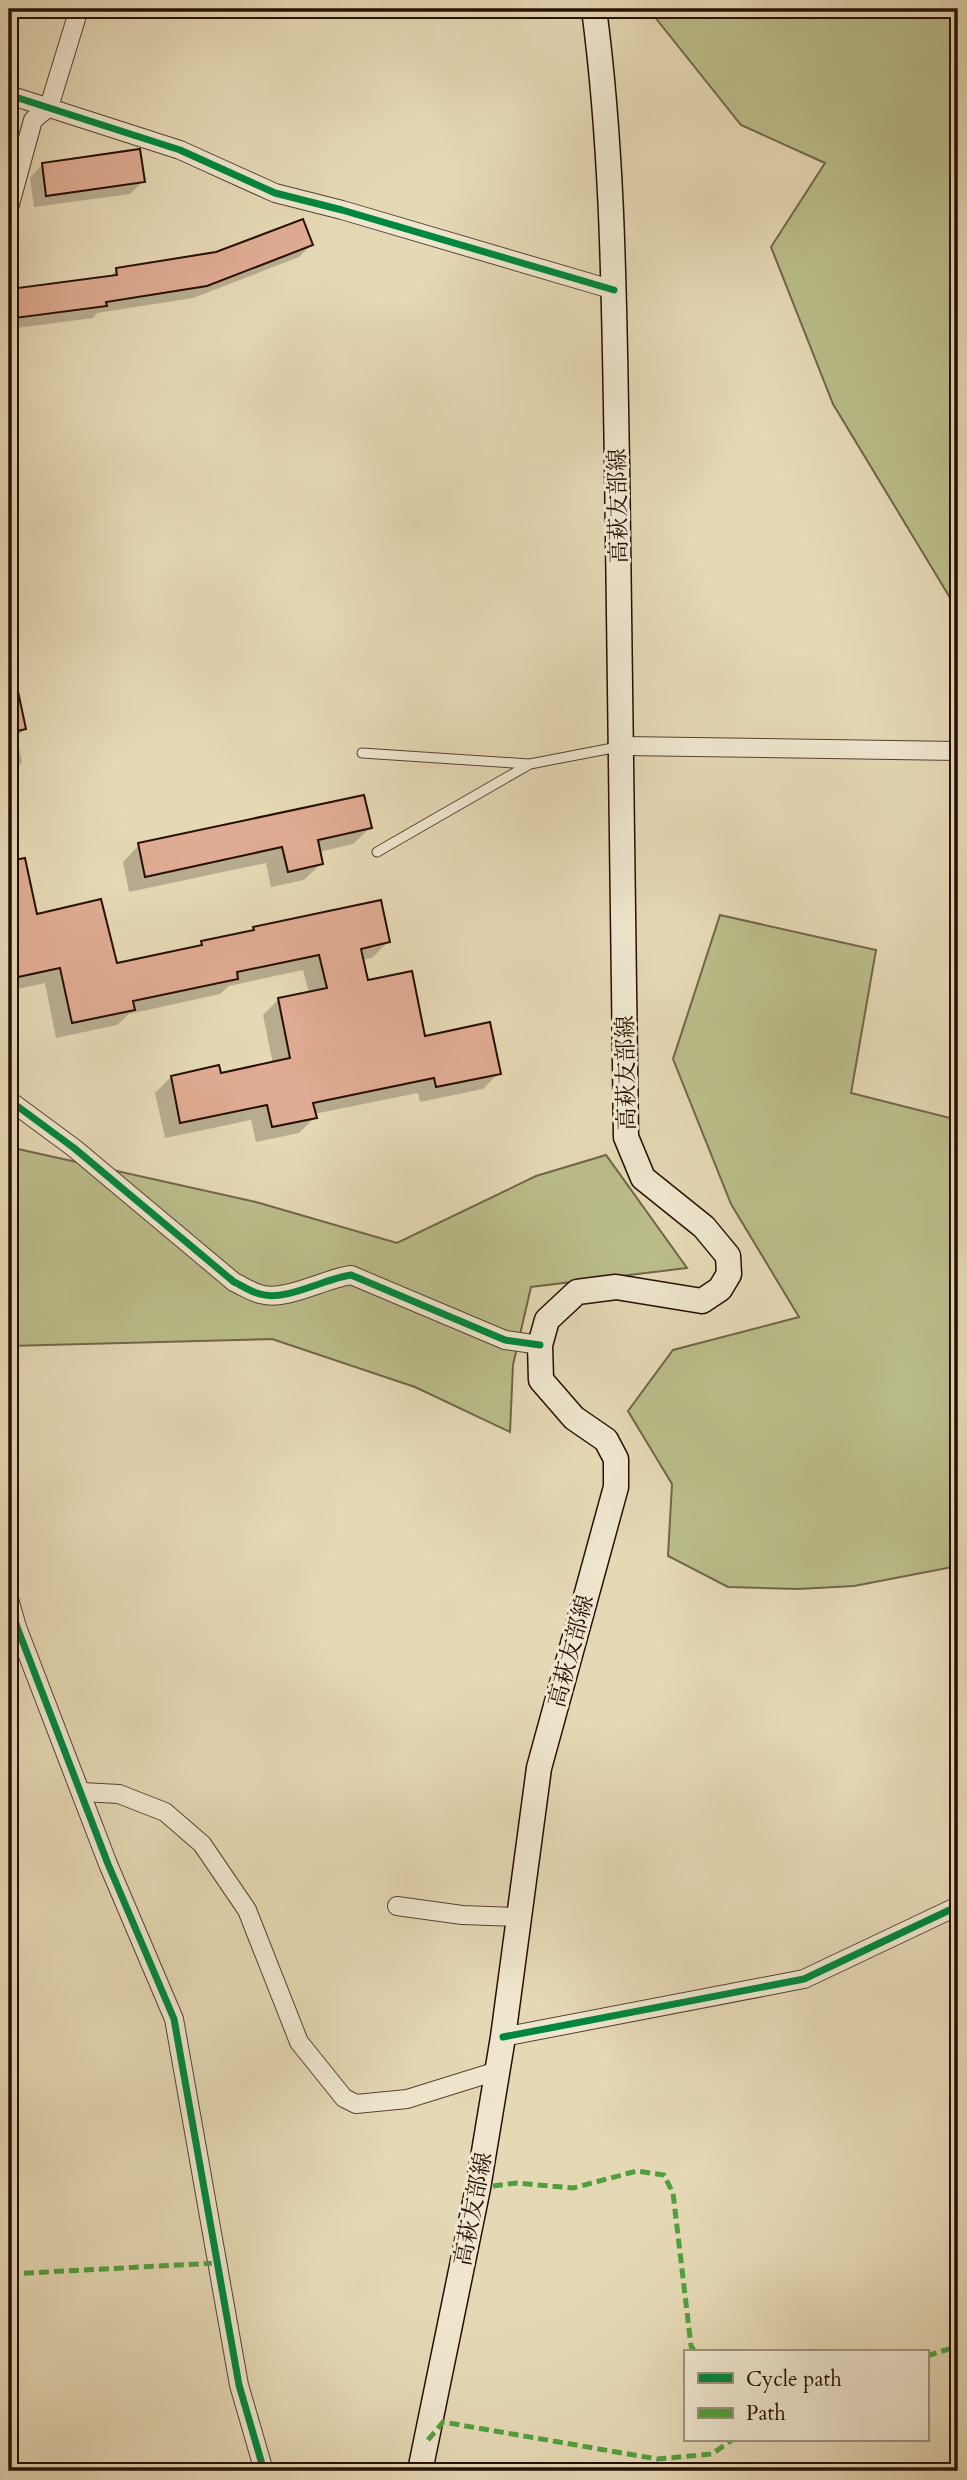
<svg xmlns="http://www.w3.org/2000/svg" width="967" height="2480" viewBox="0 0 967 2480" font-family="Cardo,'Noto Serif JP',serif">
	<rect width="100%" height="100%" fill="#e5d8b4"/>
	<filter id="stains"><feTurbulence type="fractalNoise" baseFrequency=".00286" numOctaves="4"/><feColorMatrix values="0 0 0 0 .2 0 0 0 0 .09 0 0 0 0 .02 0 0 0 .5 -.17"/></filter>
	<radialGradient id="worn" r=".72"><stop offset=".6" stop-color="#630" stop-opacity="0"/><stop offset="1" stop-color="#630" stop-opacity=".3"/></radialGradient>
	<!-- green -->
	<g fill="#babd8a" stroke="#706647" stroke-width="2">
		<polygon points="658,9 958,9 958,611 833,404 771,247 825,163 741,125 654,16"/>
		<polygon points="720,915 876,950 851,1093 958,1120 958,1566 854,1586 798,1589 728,1587 668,1556 672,1484 628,1411 673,1350 799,1317 731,1204 673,1059"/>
		<polygon points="9,1147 256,1202 397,1243 536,1176 606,1155 687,1268 531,1287 513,1365 510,1432 415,1387 272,1339 9,1346"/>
	</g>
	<!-- shadow -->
	<g fill="#0003">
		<polygon points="42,165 143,181 130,194 34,207 30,178"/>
		<polygon points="311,245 299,257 193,298 97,313 93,318 9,329 9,294 11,291 108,278 117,270"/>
		<polygon points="16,690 25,729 17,736 22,763 9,775 9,692"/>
		<polygon points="370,828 353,844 319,852 321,864 304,880 271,887 266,863 129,892 123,862 139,845"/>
		<polygon points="24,860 35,916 115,965 197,948 202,943 249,933 254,929 388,942 372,958 362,960 367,982 424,1038 499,1073 483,1089 420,1102 418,1093 314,1114 315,1117 299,1133 256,1142 251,1120 165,1138 155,1093 171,1077 220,1075 273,1064 263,1015 279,999 309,993 303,970 229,986 220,994 129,1014 117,1025 56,1038 45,983 9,991 9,863"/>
	</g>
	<!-- building -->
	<g fill="#dfab92" stroke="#270f04" stroke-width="2">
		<polygon points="140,149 145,182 46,196 42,163"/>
		<polygon points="303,219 313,245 207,286 106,302 107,306 15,318 10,289 117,275 116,268 216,252"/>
		<polygon points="9,682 16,682 26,729 9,733"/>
		<polygon points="364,795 372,828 318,840 323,864 288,872 282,847 145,877 138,843"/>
		<polygon points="25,858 37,914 101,899 117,963 202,945 201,941 254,930 253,927 381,900 390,942 361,949 368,980 412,971 425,1036 490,1022 501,1074 436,1087 434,1078 313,1103 317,1118 272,1127 267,1105 180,1123 171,1076 219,1065 221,1073 290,1058 278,998 327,988 319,955 237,972 238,979 133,1001 135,1010 72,1023 60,968 9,979 9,861"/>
	</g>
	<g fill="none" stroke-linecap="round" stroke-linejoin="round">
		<defs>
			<g id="lane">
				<polyline points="362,753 529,764"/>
				<polyline points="377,852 530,764 618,747"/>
			</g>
			<g id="street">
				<polyline points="9,95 180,150 275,193 342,210 614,290"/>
				<polyline points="9,208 33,120 49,107 79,9"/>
				<polyline points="624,746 958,751"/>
				<path d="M9 1100 74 1148 234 1282C243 1286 251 1292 260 1294 285 1302 323 1279 351 1275L505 1340 540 1345"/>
				<polyline points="9,1599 17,1627 108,1864 174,2019 239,2385 264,2471"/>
				<polyline points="82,1792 119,1794 165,1812 202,1844 247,1910 299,2042 344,2098 356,2104 407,2099 497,2071"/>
				<polyline points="397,1906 462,1915 519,1917"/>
				<polyline points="503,2037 804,1979 958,1906"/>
			</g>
			<path id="secondary" d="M420 2471 478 2188 503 2037 539 1768 616 1487V1459L606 1440 574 1418 541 1380 540 1345 547 1320 577 1292 616 1287 702 1301 720 1289 729 1274 728 1256 704 1227 643 1178 626 1137C624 912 622 687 617 462 614 311 614 159 594 9"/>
		</defs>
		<!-- lane casing -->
		<use href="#lane" stroke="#564130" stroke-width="11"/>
		<!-- street casing -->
		<use href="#street" stroke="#564130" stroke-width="20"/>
		<!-- secondary casing -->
		<use href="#secondary" stroke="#270f04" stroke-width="27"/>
		<!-- lane -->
		<use href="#lane" stroke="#eee6ce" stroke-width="9"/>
		<!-- street -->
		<use href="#street" stroke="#eee6ce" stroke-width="18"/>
		<!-- secondary -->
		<use href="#secondary" stroke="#eee6ce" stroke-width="24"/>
		<!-- quiet -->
		<g stroke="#51a03d" stroke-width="5" stroke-dasharray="10 5" stroke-linecap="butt">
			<polyline points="478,2188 516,2183 573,2188 637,2171 664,2175 673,2193 691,2346 695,2352"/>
			<polyline points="9,2274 216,2263"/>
			<polyline points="927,2356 958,2346"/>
			<polyline points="428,2440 443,2422 657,2459 712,2454 732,2440"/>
		</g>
		<defs>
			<g id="cycleway">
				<polyline points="9,95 180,150 275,193 342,210 614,290"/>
				<path d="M9 1100 74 1148 234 1282C243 1286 251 1292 260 1294 285 1302 323 1279 351 1275L505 1340 540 1345"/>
				<polyline points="9,1599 17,1627 108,1864 174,2019 239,2385 264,2471"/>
				<polyline points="503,2037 804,1979 958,1906"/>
			</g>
		</defs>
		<!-- cycleway casing -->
		<use href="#cycleway" stroke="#eee6ce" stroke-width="11"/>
		<!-- cycleway -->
		<use href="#cycleway" stroke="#00873e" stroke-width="7"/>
	</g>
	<g text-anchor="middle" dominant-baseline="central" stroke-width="6" stroke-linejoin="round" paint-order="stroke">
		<!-- street labels -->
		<g font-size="23" fill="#270f04" stroke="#eee6ce">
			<text transform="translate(618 506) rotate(-91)">高萩友部線</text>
			<text transform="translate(626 1073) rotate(-91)">高萩友部線</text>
			<text transform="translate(571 1651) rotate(-75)">高萩友部線</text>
			<text transform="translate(473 2209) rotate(-79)">高萩友部線</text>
		</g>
	</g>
	<!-- margin -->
	<rect width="967" height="2480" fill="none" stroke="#e5d8b4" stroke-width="35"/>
	<rect x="10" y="10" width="946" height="2459" fill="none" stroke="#270f04" stroke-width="3.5"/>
	<rect x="18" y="18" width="932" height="2445" fill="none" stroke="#270f04" stroke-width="2"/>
	<!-- legend -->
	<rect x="684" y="2350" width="245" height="91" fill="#eee6ce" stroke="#9e907d" stroke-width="2"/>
	<rect x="698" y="2373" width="35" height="10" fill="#00873e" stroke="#9e907d" stroke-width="2"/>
	<text x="746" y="2386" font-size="21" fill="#270f04">Cycle path</text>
	<rect x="698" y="2408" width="35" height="10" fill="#51a03d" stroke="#9e907d" stroke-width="2"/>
	<text x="746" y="2420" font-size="21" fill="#270f04">Path</text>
	<rect width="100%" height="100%" filter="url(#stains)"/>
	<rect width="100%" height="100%" fill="url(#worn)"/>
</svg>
